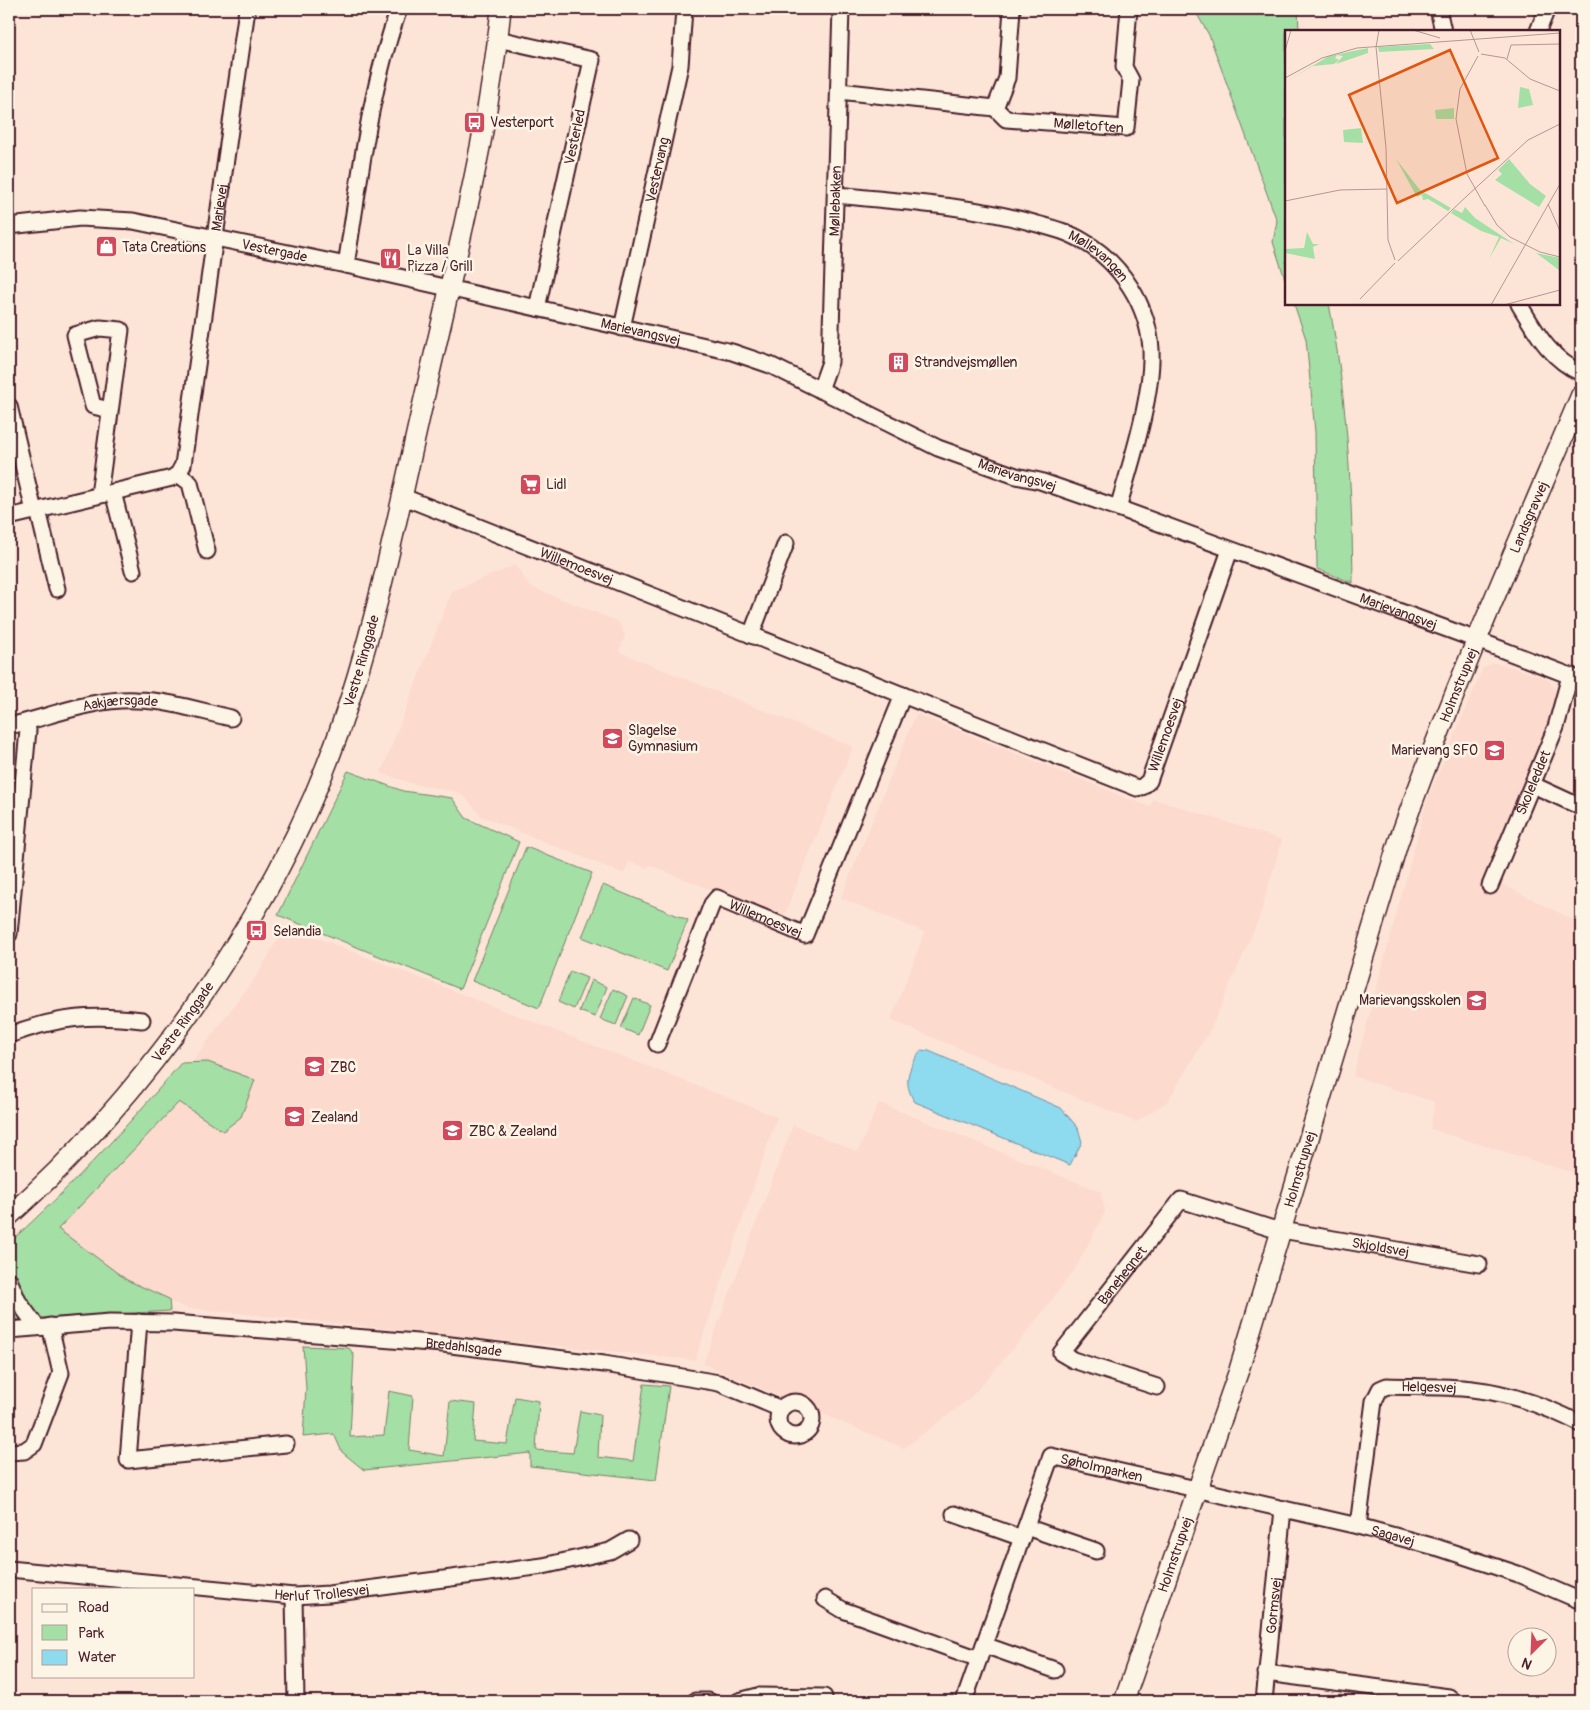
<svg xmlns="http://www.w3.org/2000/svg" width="1590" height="1710" viewBox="0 0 1590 1710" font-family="Pangolin,sans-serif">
	<rect width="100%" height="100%" fill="#fce5d7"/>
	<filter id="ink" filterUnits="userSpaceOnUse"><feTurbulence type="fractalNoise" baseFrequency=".02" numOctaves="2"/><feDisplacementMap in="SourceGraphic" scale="10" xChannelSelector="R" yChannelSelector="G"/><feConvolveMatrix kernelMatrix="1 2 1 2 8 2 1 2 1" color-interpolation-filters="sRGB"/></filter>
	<g filter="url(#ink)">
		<!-- built -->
		<g fill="#fcdacd">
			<polygon points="516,565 529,586 619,622 625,636 619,652 853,747 783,918 649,865 648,868 629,861 624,874 481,816 466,798 457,792 410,783 381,773 452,591"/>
			<polygon points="1493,663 1506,665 1547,679 1554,687 1555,696 1550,723 1490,878 1581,924 1581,1175 1430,1129 1435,1102 1353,1076 1427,800 1483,668"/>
			<polygon points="916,714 1150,807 1154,799 1282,840 1259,918 1212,1026 1168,1101 1136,1122 891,1020 925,932 841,898"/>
			<polygon points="292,928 777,1117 695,1360 188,1308 132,1289 67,1244 45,1217 176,1083 258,974 279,937"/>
			<polygon points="879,1103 1101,1192 1105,1212 1075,1269 1024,1336 969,1399 904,1448 703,1364 793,1125 858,1152"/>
		</g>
		<!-- green -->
		<g fill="#a4dfa5" stroke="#777f68">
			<polygon points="1194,9 1298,9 1299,31 1286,31 1286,282 1273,242 1277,221 1209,35"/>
			<path d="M1294 304H1329C1347 396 1352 489 1353 583L1317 569 1315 432 1306 339Z"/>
			<polygon points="348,771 403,791 452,798 466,818 519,842 460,989 278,915"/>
			<polygon points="526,847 592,873 539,1008 472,981"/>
			<polygon points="603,885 688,920 667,971 582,937"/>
			<polygon points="570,971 587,978 574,1009 558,1002"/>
			<polygon points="591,980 607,987 595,1017 579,1011"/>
			<polygon points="613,989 628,996 616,1025 600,1019"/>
			<polygon points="634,998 650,1005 638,1035 621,1028"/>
			<path d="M208 1062 255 1080 241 1117 223 1131 179 1102 58 1229 127 1280 169 1299 170 1311 9 1320V1243C71 1187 127 1127 181 1063Z"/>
			<polygon points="303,1346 349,1348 354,1355 350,1437 384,1435 389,1391 413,1396 409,1450 444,1456 450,1401 476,1404 473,1441 507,1444 515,1397 539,1401 536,1450 573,1453 580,1411 600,1415 598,1457 633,1461 644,1384 669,1386 656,1480 530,1466 530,1453 364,1470 342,1452 334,1434 303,1437 306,1388"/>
		</g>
		<!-- water -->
		<path fill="#8edaef" stroke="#738fa1" d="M921 1050 929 1051 1061 1108 1078 1128 1082 1142 1070 1165 915 1102C902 1083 908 1069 921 1050Z"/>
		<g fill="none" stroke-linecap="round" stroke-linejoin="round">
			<defs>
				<g id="minor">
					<path id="s1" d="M1012 9 1007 78 995 108 1006 119 1126 128 1131 80 1124 67 1129 9"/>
					<polyline points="1438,9 1443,31"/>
					<polyline points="1538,31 1547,9"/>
					<polyline points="498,39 592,60 537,308"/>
					<polyline points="839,91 995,108"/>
					<path id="s2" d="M836 195C901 202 967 205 1030 222 1048 227 1067 231 1083 241 1121 263 1148 305 1151 349 1153 396 1131 463 1118 508"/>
					<path id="s3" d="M9 226 80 218 133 221 346 265 732 352 770 365 938 448 1016 476 1040 481 1118 508 1477 640 1581 680"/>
					<path d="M346 265C360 179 369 91 399 9"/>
					<path d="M1519 304C1536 332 1550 359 1581 373"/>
					<path id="s4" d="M622 328 680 66 684 9"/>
					<path id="s5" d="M820 390 830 362 841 9"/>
					<polyline points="9,406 34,511"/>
					<polyline points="178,474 190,483 207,551"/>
					<polyline points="113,492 133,571"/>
					<polyline points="99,495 121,330 100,328 75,335 93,406 110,410"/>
					<path id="s6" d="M401 496 1137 788 1142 787 1149 781 1230 550"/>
					<polyline points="38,510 57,589"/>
					<path id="s7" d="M9 517 172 478 178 474 183 465 247 9"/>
					<polyline points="751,635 786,543"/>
					<path id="s8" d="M9 726C50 717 93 698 136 700 168 700 200 711 231 718"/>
					<polyline points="1533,785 1581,807"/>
					<path id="s9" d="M1490 886 1556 727 1570 676"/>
					<polyline points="9,934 28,730 26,722"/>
					<path d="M9 1035C58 1017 90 1014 142 1020"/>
					<path id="s10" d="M657 1044 712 904 717 898 805 935 903 695"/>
					<polyline points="9,1280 18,1301 37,1327"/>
					<polyline points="139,1322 128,1460 286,1444"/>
					<path id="s11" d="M9 1330 110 1322 173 1323 443 1344 604 1364 719 1383 781 1409"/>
					<path id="s12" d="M1157 1387 1073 1360 1061 1353 1181 1200 1270 1228 1479 1264"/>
					<circle cx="795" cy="1419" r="17"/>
					<polyline points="9,1452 24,1451 34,1444 61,1373 50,1326"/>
					<polyline points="954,1514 1022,1538"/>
					<path id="s13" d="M1358 1526 1374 1401 1380 1389 1387 1386C1415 1387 1444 1386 1472 1389 1509 1393 1548 1407 1581 1424"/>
					<polyline points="1026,1527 1096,1551"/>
					<path id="s14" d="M9 1569 294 1596 329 1594 543 1566 610 1551 629 1540"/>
					<polyline points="294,1596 296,1701"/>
					<polyline points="825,1599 843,1610 979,1659"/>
					<polyline points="984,1645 1055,1670"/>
					<polyline points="1266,1673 1449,1697"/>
					<polyline points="695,1701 709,1701"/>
					<polyline points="739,1701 758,1696 824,1697 824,1701"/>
					<path id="s15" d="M964 1701 1051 1456 1358 1526 1439 1548 1518 1574 1581 1601"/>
					<path id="s16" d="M1264 1701 1283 1509"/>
				</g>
				<g id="tertiary">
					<path id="s17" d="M9 1216C157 1084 289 892 349 702 382 600 402 494 426 390 454 266 488 136 501 9"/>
					<path id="s18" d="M1124 1701 1239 1370 1398 843C1452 691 1518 543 1581 395"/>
				</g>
			</defs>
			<!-- minor casing -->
			<use href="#minor" stroke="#4a1f2b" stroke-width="19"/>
			<!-- tertiary casing -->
			<use href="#tertiary" stroke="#4a1f2b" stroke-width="22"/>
			<!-- minor -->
			<use href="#minor" stroke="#fcf5e5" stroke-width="15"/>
			<!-- tertiary -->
			<use href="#tertiary" stroke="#fcf5e5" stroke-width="19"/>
		</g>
	</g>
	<!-- icons -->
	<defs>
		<symbol id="bus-square" viewBox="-11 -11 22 22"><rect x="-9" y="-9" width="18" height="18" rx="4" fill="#d1495b" stroke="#fcf5e5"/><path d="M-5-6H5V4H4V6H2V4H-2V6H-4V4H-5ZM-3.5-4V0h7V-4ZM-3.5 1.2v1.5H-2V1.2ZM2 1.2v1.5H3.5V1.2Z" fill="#fff"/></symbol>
		<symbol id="shop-square" viewBox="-11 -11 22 22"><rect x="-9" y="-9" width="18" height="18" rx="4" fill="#d1495b" stroke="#fcf5e5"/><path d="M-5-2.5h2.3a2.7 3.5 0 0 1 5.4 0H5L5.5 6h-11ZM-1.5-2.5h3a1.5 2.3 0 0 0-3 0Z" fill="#fff"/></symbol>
		<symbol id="restaurant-square" viewBox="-11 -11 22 22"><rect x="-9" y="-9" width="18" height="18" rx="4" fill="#d1495b" stroke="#fcf5e5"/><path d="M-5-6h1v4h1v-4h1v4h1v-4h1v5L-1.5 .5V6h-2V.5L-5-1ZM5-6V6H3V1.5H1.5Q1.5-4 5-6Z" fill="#fff"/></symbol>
		<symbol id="building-square" viewBox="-11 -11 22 22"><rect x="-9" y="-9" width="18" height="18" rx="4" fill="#d1495b" stroke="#fcf5e5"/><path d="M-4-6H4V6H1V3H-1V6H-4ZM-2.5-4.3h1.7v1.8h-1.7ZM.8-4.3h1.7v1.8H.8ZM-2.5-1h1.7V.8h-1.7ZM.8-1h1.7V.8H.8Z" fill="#fff"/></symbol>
		<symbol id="supermarket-square" viewBox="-11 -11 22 22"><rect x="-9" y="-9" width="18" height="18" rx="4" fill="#d1495b" stroke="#fcf5e5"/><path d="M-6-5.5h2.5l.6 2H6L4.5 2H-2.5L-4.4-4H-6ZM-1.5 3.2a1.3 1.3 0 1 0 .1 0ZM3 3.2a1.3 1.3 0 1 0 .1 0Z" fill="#fff"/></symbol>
		<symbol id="school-square" viewBox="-11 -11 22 22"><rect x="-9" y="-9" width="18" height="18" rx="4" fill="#d1495b" stroke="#fcf5e5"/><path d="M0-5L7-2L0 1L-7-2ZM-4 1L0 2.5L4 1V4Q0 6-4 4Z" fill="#fff"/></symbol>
		<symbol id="university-square" viewBox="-11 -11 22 22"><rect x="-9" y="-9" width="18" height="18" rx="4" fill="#d1495b" stroke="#fcf5e5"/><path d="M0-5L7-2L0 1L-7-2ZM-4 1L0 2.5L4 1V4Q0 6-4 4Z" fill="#fff"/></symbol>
	</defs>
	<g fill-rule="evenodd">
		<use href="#bus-square" x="462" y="110" width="25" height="25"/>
		<use href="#shop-square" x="94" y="234" width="25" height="25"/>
		<use href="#restaurant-square" x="378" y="246" width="25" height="25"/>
		<use href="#building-square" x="886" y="350" width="25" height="25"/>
		<use href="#supermarket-square" x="518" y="472" width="25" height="25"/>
		<use href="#school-square" x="600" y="726" width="25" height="25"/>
		<use href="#school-square" x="1482" y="738" width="25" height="25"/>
		<use href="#bus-square" x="244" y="918" width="25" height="25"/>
		<use href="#school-square" x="1464" y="988" width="25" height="25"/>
		<use href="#university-square" x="302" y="1054" width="25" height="25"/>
		<use href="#university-square" x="282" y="1104" width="25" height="25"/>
		<use href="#school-square" x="440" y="1118" width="25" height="25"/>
	</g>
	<g text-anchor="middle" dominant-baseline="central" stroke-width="5" stroke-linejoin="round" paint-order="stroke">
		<!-- poi labels -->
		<g font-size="14" fill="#4a1f2b" stroke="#fcf5e5" text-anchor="start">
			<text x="490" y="122">Vesterport</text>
			<text x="122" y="247">Tata Creations</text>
			<text x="407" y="250">La Villa<tspan x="407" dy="16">Pizza / Grill</tspan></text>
			<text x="914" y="362">Strandvejsmøllen</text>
			<text x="546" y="484">Lidl</text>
			<text x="628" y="730">Slagelse<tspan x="628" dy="16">Gymnasium</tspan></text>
			<text x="1478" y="750" text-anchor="end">Marievang SFO</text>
			<text x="273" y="931">Selandia</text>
			<text x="1461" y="1000" text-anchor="end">Marievangsskolen</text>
			<text x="330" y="1067">ZBC</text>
			<text x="311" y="1117">Zealand</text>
			<text x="469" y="1131">ZBC &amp; Zealand</text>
		</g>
		<!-- street labels -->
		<g font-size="14" fill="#4a1f2b" stroke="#fcf5e5">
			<text stroke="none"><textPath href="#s1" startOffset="200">Mølletoften</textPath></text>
			<text transform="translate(575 137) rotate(-78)">Vesterled</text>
			<text stroke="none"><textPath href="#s4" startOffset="162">Vestervang</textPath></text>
			<text stroke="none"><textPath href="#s5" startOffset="191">Møllebakken</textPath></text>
			<text stroke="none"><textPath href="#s7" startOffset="445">Marievej</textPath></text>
			<text stroke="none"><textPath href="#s3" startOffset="269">Vestergade</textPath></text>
			<text stroke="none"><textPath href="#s2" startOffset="274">Møllevangen</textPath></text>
			<text stroke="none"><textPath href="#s3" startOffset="644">Marievangsvej</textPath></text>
			<text stroke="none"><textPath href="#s3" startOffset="1049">Marievangsvej</textPath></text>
			<text stroke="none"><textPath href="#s18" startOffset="1252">Landsgravvej</textPath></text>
			<text stroke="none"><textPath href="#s6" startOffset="189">Willemoesvej</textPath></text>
			<text stroke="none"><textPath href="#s3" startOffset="1454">Marievangsvej</textPath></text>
			<text stroke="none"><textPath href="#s17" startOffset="666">Vestre Ringgade</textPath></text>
			<text stroke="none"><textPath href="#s18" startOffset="1070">Holmstrupvej</textPath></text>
			<text stroke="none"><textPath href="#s8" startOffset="114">Aakjærsgade</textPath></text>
			<text stroke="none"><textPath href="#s6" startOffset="855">Willemoesvej</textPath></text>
			<text stroke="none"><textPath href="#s9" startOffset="112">Skoleleddet</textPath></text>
			<text stroke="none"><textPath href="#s10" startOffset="211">Willemoesvej</textPath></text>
			<text stroke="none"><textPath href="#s17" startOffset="261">Vestre Ringgade</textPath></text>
			<text stroke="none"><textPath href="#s18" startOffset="560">Holmstrupvej</textPath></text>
			<text stroke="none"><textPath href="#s12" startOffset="502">Skjoldsvej</textPath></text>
			<text stroke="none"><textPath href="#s12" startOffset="201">Banehegnet</textPath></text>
			<text stroke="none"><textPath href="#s11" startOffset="456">Bredahlsgade</textPath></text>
			<text stroke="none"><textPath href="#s13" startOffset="189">Helgesvej</textPath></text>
			<text stroke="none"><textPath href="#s15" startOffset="312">Søholmparken</textPath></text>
			<text stroke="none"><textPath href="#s15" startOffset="611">Sagavej</textPath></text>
			<text stroke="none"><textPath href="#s18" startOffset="155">Holmstrupvej</textPath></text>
			<text stroke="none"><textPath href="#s14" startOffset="314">Herluf Trollesvej</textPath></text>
			<text stroke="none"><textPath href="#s16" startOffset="96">Gormsvej</textPath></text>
		</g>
	</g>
	<!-- overview -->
	<g transform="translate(1285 30)">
		<rect width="275" height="275" fill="#fce5d7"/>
		<path d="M145 14 149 19 94 22 93 17ZM83 18V23L51 34 58 26 52 25 50 28 54 30 49 34 28 36 0 52 44 26ZM235 57 244 59 248 75 233 78ZM169 78V89H151L150 80ZM76 98 78 113 59 112 58 100ZM111 129 135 160 166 178 163 181 143 169 138 170 137 165 132 167ZM224 129 245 154 261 166 254 177 210 150 217 144 213 140ZM180 177 190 188 229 214 216 208 204 229 214 207 196 201 166 183 169 179 177 183ZM22 202 28 214H34L28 217 30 229 0 223V219L19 218ZM251 223 275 228V241L262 231Z" fill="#a4dfa5"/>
		<path fill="none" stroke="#b59692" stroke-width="1" d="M94 0 91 17 101 118 103 210 110 230M128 0 155 8M185 0 194 22M0 21 6 0M196 24 220 28 245 49 275 61M193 26 175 59 171 89 182 144 200 176M222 29 226 15 275 14M0 48 37 28 72 18 275 3M183 165 243 110 275 94M0 171 55 160 102 159M263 174 275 201M200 175 212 195 225 207 255 222 275 227M113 231 184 164M75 269 110 233M132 275H212M206 275 275 154M219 275 275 260"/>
		<path fill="#e0560e" fill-opacity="0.15" stroke="#e0560e" stroke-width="2.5" d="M165 20 213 128 112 173 64 65Z"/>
		<rect width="275" height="275" fill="none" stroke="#4a1f2b" stroke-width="2.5"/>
	</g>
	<!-- margin -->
	<rect width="1590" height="1710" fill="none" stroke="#fcf5e5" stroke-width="30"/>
	<rect x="15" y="15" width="1560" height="1680" fill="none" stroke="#4a1f2b" stroke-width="2" filter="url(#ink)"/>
	<!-- legend -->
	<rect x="32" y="1588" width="162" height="90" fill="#fcf5e5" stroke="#b59f9b"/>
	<rect x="42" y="1604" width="25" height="8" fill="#fcf5e5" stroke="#b59f9b"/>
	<text x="78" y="1612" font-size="15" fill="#4a1f2b">Road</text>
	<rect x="42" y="1625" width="25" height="15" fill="#a4dfa5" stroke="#b59f9b"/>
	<text x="78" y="1638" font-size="15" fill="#4a1f2b">Park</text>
	<rect x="42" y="1650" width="25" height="15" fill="#8edaef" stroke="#b59f9b"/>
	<text x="78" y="1662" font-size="15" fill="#4a1f2b">Water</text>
	<!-- north arrow -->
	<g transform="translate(1532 1652) rotate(204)"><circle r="24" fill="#fcf5e5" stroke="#b59f9b"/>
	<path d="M0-4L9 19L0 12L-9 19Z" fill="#d1495b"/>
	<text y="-8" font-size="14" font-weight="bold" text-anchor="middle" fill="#4a1f2b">N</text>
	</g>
</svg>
